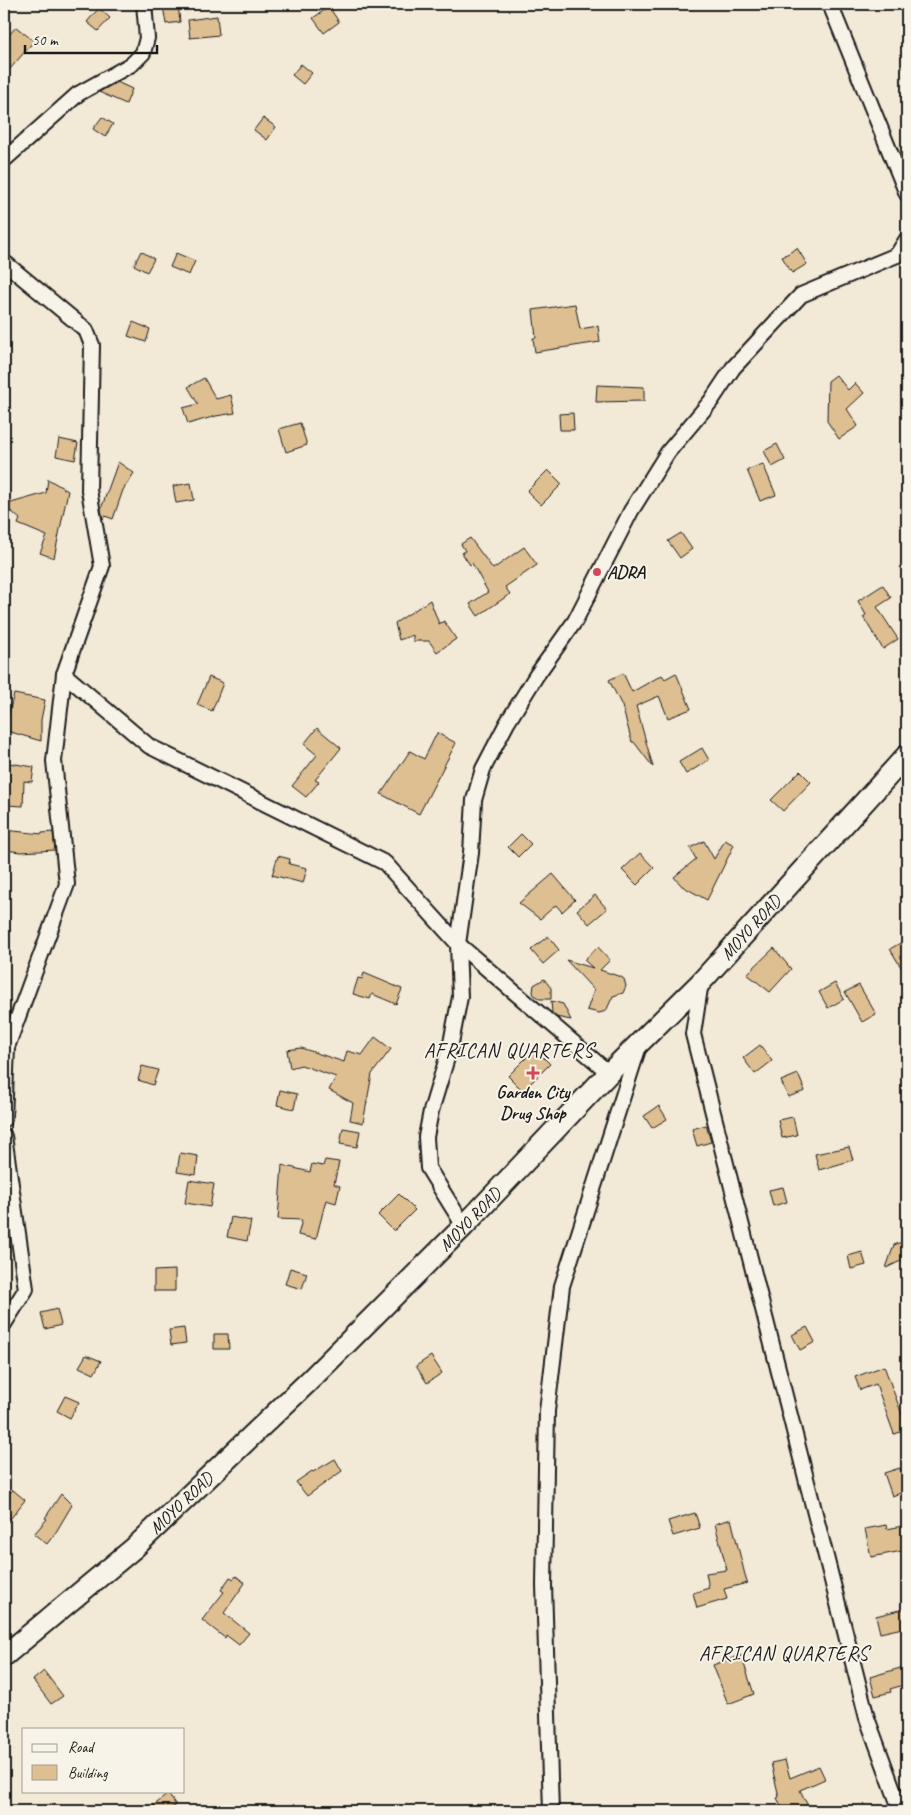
<svg xmlns="http://www.w3.org/2000/svg" width="911" height="1815" viewBox="0 0 911 1815" font-family="Caveat,sans-serif">
	<rect width="100%" height="100%" fill="#f2e9d7"/>
	<filter id="ink" filterUnits="userSpaceOnUse"><feTurbulence type="fractalNoise" baseFrequency=".02" numOctaves="2"/><feDisplacementMap in="SourceGraphic" scale="10" xChannelSelector="R" yChannelSelector="G"/><feConvolveMatrix kernelMatrix="1 2 1 2 8 2 1 2 1" color-interpolation-filters="sRGB"/></filter>
	<g filter="url(#ink)">
		<!-- building -->
		<g fill="#debf91" stroke="#1c1c1c">
			<polygon points="178,4 180,22 166,24 163,6"/>
			<polygon points="329,7 339,22 324,33 313,18"/>
			<polygon points="99,8 110,18 98,31 87,22"/>
			<polygon points="217,16 219,35 190,38 188,20"/>
			<polygon points="16,27 34,41 4,76 4,41"/>
			<polygon points="301,64 312,73 303,84 292,75"/>
			<polygon points="117,82 132,89 126,104 99,92"/>
			<polygon points="102,117 113,124 105,137 93,129"/>
			<polygon points="263,118 276,127 267,140 254,130"/>
			<polygon points="797,248 807,264 792,273 782,257"/>
			<polygon points="141,251 154,259 147,272 134,265"/>
			<polygon points="176,253 195,261 189,275 170,267"/>
			<polygon points="575,304 580,329 598,326 600,342 535,352 533,338 536,338 533,310"/>
			<polygon points="133,322 150,329 146,342 128,336"/>
			<polygon points="836,375 848,390 855,383 864,393 847,409 858,426 839,439 827,421 828,381"/>
			<polygon points="204,378 216,399 231,395 235,413 216,416 188,424 183,408 198,404 188,387"/>
			<polygon points="597,385 644,387 644,401 596,402"/>
			<polygon points="573,413 574,430 560,430 559,414"/>
			<polygon points="300,423 307,445 286,452 279,429"/>
			<polygon points="59,439 78,443 75,460 56,456"/>
			<polygon points="777,444 785,460 772,467 764,451"/>
			<polygon points="118,462 134,473 123,490 113,519 105,516 103,519 101,509"/>
			<polygon points="763,464 776,495 760,501 747,470"/>
			<polygon points="548,470 562,484 541,505 527,491"/>
			<polygon points="48,479 68,491 54,558 40,553 47,536 18,524 20,519 4,505 46,493"/>
			<polygon points="191,483 194,500 176,503 173,486"/>
			<polygon points="681,533 692,549 680,558 668,541"/>
			<polygon points="470,538 493,569 524,547 537,565 505,587 510,594 478,616 470,604 488,592 472,563 470,565 462,553 465,551 461,544"/>
			<polygon points="883,585 891,598 877,607 898,639 883,649 863,617 866,615 858,601"/>
			<polygon points="430,600 439,624 444,621 456,639 437,652 429,641 413,641 413,635 399,640 395,623"/>
			<polygon points="623,673 632,692 662,675 665,679 676,673 691,709 668,718 659,696 636,706 653,767 634,742 632,742 622,706 609,680"/>
			<polygon points="209,677 223,683 212,711 197,705"/>
			<polygon points="14,694 45,700 41,720 41,741 4,730"/>
			<polygon points="317,728 341,748 315,780 319,782 306,797 292,786 317,755 304,744"/>
			<polygon points="437,733 456,743 419,814 381,794 410,751 424,759"/>
			<polygon points="702,748 709,760 686,774 679,762"/>
			<polygon points="9,763 34,767 32,782 24,781 23,806 7,805"/>
			<polygon points="800,771 811,782 783,811 771,800"/>
			<polygon points="4,830 42,834 42,833 53,832 55,850 21,852 4,850"/>
			<polygon points="521,834 531,844 518,857 508,847"/>
			<polygon points="725,840 734,845 707,900 682,886 674,877 696,859 690,848 704,841 714,859"/>
			<polygon points="640,853 654,868 637,885 622,870"/>
			<polygon points="278,856 290,859 289,864 307,868 303,883 272,875"/>
			<polygon points="553,874 575,900 562,912 556,905 540,919 519,903"/>
			<polygon points="595,895 607,909 589,924 577,910"/>
			<polygon points="548,936 559,950 543,964 531,950"/>
			<polygon points="907,939 907,977 890,949"/>
			<polygon points="598,947 610,960 600,970 621,977 624,979 626,986 623,993 613,996 606,1011 599,1013 587,1010 594,990 566,960 593,968 584,960"/>
			<polygon points="774,948 791,969 770,992 747,974"/>
			<polygon points="364,973 402,989 396,1004 372,994 370,999 353,994 358,978 362,979"/>
			<polygon points="544,979 551,988 551,999 540,999 534,995 533,992 534,985"/>
			<polygon points="835,983 844,999 828,1008 819,992"/>
			<polygon points="859,985 876,1014 862,1022 845,992"/>
			<polygon points="551,1001 563,1004 571,1020 556,1017 552,1013"/>
			<polygon points="375,1037 391,1049 372,1074 363,1123 350,1120 353,1103 329,1090 336,1077 301,1065 290,1068 287,1050 301,1048 344,1062 347,1051 362,1055"/>
			<polygon points="760,1045 772,1061 755,1074 743,1058"/>
			<polygon points="535,1049 550,1064 523,1091 508,1076"/>
			<polygon points="142,1066 158,1070 153,1085 138,1080"/>
			<polygon points="798,1074 805,1091 788,1097 781,1081"/>
			<polygon points="280,1090 297,1094 294,1109 277,1105"/>
			<polygon points="659,1106 667,1119 652,1128 644,1116"/>
			<polygon points="793,1117 797,1135 782,1138 778,1120"/>
			<polygon points="706,1125 711,1142 697,1146 692,1129"/>
			<polygon points="343,1128 360,1131 357,1147 340,1144"/>
			<polygon points="849,1147 853,1160 819,1170 815,1154"/>
			<polygon points="180,1153 198,1156 196,1175 177,1172"/>
			<polygon points="325,1160 339,1162 334,1184 340,1186 336,1203 326,1200 316,1239 298,1235 302,1220 278,1219 282,1165 310,1172 312,1164 323,1166"/>
			<polygon points="189,1180 214,1184 210,1207 185,1203"/>
			<polygon points="783,1187 787,1202 773,1206 769,1190"/>
			<polygon points="399,1194 415,1210 394,1231 378,1215"/>
			<polygon points="231,1217 251,1221 247,1241 227,1237"/>
			<polygon points="907,1240 907,1258 886,1268 894,1245"/>
			<polygon points="862,1252 866,1265 851,1269 848,1256"/>
			<polygon points="290,1268 307,1273 302,1289 285,1284"/>
			<polygon points="175,1270 175,1291 154,1291 154,1271"/>
			<polygon points="57,1309 61,1325 45,1329 41,1313"/>
			<polygon points="807,1327 815,1342 800,1350 792,1335"/>
			<polygon points="184,1328 186,1343 171,1345 169,1330"/>
			<polygon points="214,1334 228,1334 229,1349 214,1349"/>
			<polygon points="86,1355 101,1361 94,1374 79,1367"/>
			<polygon points="431,1356 442,1373 427,1383 416,1366"/>
			<polygon points="884,1366 907,1428 907,1430 894,1434 876,1384 860,1390 855,1377"/>
			<polygon points="65,1396 79,1402 70,1418 57,1411"/>
			<polygon points="335,1459 342,1471 307,1496 296,1482 312,1471 313,1472"/>
			<polygon points="900,1468 907,1491 892,1496 884,1473"/>
			<polygon points="4,1490 9,1494 13,1490 25,1500 4,1527"/>
			<polygon points="61,1494 72,1505 56,1532 47,1544 34,1534 47,1519 45,1518"/>
			<polygon points="695,1513 700,1528 673,1536 668,1521"/>
			<polygon points="731,1519 747,1583 724,1589 727,1599 697,1608 693,1593 709,1588 706,1573 727,1570 715,1524"/>
			<polygon points="886,1525 887,1529 907,1525 907,1550 871,1557 865,1529"/>
			<polygon points="236,1576 245,1583 224,1613 249,1633 239,1645 226,1635 225,1638 202,1620 224,1592 221,1590 230,1577 234,1579"/>
			<polygon points="907,1608 907,1627 880,1633 876,1616"/>
			<polygon points="741,1655 754,1694 728,1704 713,1665"/>
			<polygon points="907,1666 907,1684 890,1689 891,1692 875,1696 870,1677"/>
			<polygon points="44,1671 63,1696 51,1704 33,1680"/>
			<polygon points="785,1760 790,1778 819,1766 825,1779 800,1790 808,1806 797,1811 784,1811 777,1798 779,1797 771,1763"/>
			<polygon points="168,1794 176,1805 168,1811 147,1811"/>
		</g>
		<g fill="none" stroke-linecap="round" stroke-linejoin="round">
			<defs>
				<g id="minor">
					<polyline points="830,4 907,194"/>
					<polyline points="4,160 78,94 132,64 143,53 147,38 144,4"/>
					<polyline points="897,255 907,239"/>
					<polyline points="4,262 86,330 92,345 89,490 102,566 64,674 149,746 385,863 458,944 609,1073"/>
					<polyline points="701,982 693,1034 867,1718 901,1811"/>
					<polyline points="4,1119 7,1047 67,884 54,761 64,674"/>
					<polyline points="4,1136 26,1289 4,1324"/>
					<polyline points="464,1226 428,1168 426,1137 431,1111 450,1048 460,997 458,944 471,853 474,800 483,769 507,723 536,676 575,621 631,511 668,452 711,401 733,368 801,295 897,255 907,252"/>
					<polyline points="551,1811 544,1585 547,1411 562,1286 639,1046"/>
				</g>
				<g id="secondary">
					<path id="s1" d="M4 1656 134 1548 308 1382 464 1226 609 1073 701 982 907 755"/>
				</g>
			</defs>
			<!-- minor casing -->
			<use href="#minor" stroke="#1c1c1c" stroke-width="18"/>
			<!-- secondary casing -->
			<use href="#secondary" stroke="#1c1c1c" stroke-width="24"/>
			<!-- minor -->
			<use href="#minor" stroke="#f7f3e8" stroke-width="14"/>
			<!-- secondary -->
			<use href="#secondary" stroke="#f7f3e8" stroke-width="20"/>
		</g>
	</g>
	<!-- markers -->
	<g fill="#d1495b" stroke="#f7f3e8" stroke-width="2">
		<circle cx="597" cy="572" r="5"/>
		<path d="M530.5 1065.5h5v5h5v5h-5v5h-5v-5h-5v-5h5z"/>
	</g>
	<g text-anchor="middle" dominant-baseline="central" stroke-width="4" stroke-linejoin="round" paint-order="stroke">
		<!-- poi labels -->
		<g font-size="18" font-weight="bold" fill="#1c1c1c" stroke="#f7f3e8" text-anchor="start">
			<text x="607" y="572">ADRA</text>
			<text x="533" y="1092" text-anchor="middle">Garden City<tspan x="533" dy="21">Drug Shop</tspan></text>
		</g>
		<!-- street labels -->
		<g font-size="18" fill="#1c1c1c" stroke="#f7f3e8">
			<text stroke="none"><textPath href="#s1" startOffset="1044">MOYO ROAD</textPath></text>
			<text stroke="none"><textPath href="#s1" startOffset="639">MOYO ROAD</textPath></text>
			<text stroke="none"><textPath href="#s1" startOffset="234">MOYO ROAD</textPath></text>
		</g>
		<!-- quarter labels -->
		<g font-size="20" letter-spacing="1" fill="#1c1c1c" stroke="#f7f3e8">
			<text x="509" y="1050">AFRICAN QUARTERS</text>
			<text x="784" y="1653">AFRICAN QUARTERS</text>
		</g>
	</g>
	<!-- margin -->
	<rect width="911" height="1815" fill="none" stroke="#f7f3e8" stroke-width="20"/>
	<rect x="10" y="10" width="891" height="1795" fill="none" stroke="#1c1c1c" stroke-width="2" filter="url(#ink)"/>
	<!-- legend -->
	<rect x="22" y="1728" width="162" height="65" fill="#f7f3e8" stroke="#9f9d96"/>
	<rect x="32" y="1744" width="25" height="8" fill="#f7f3e8" stroke="#9f9d96"/>
	<text x="68" y="1752" font-size="15" fill="#1c1c1c">Road</text>
	<rect x="32" y="1765" width="25" height="15" fill="#debf91" stroke="#9f9d96"/>
	<text x="68" y="1778" font-size="15" fill="#1c1c1c">Building</text>
	<!-- scale -->
	<path d="M25 45v8h132v-8" fill="none" stroke="#1c1c1c" stroke-width="2.5"/>
	<text x="32" y="45" font-size="15" fill="#1c1c1c" stroke="#f7f3e8" stroke-width="4" paint-order="stroke">50 m</text>
</svg>
